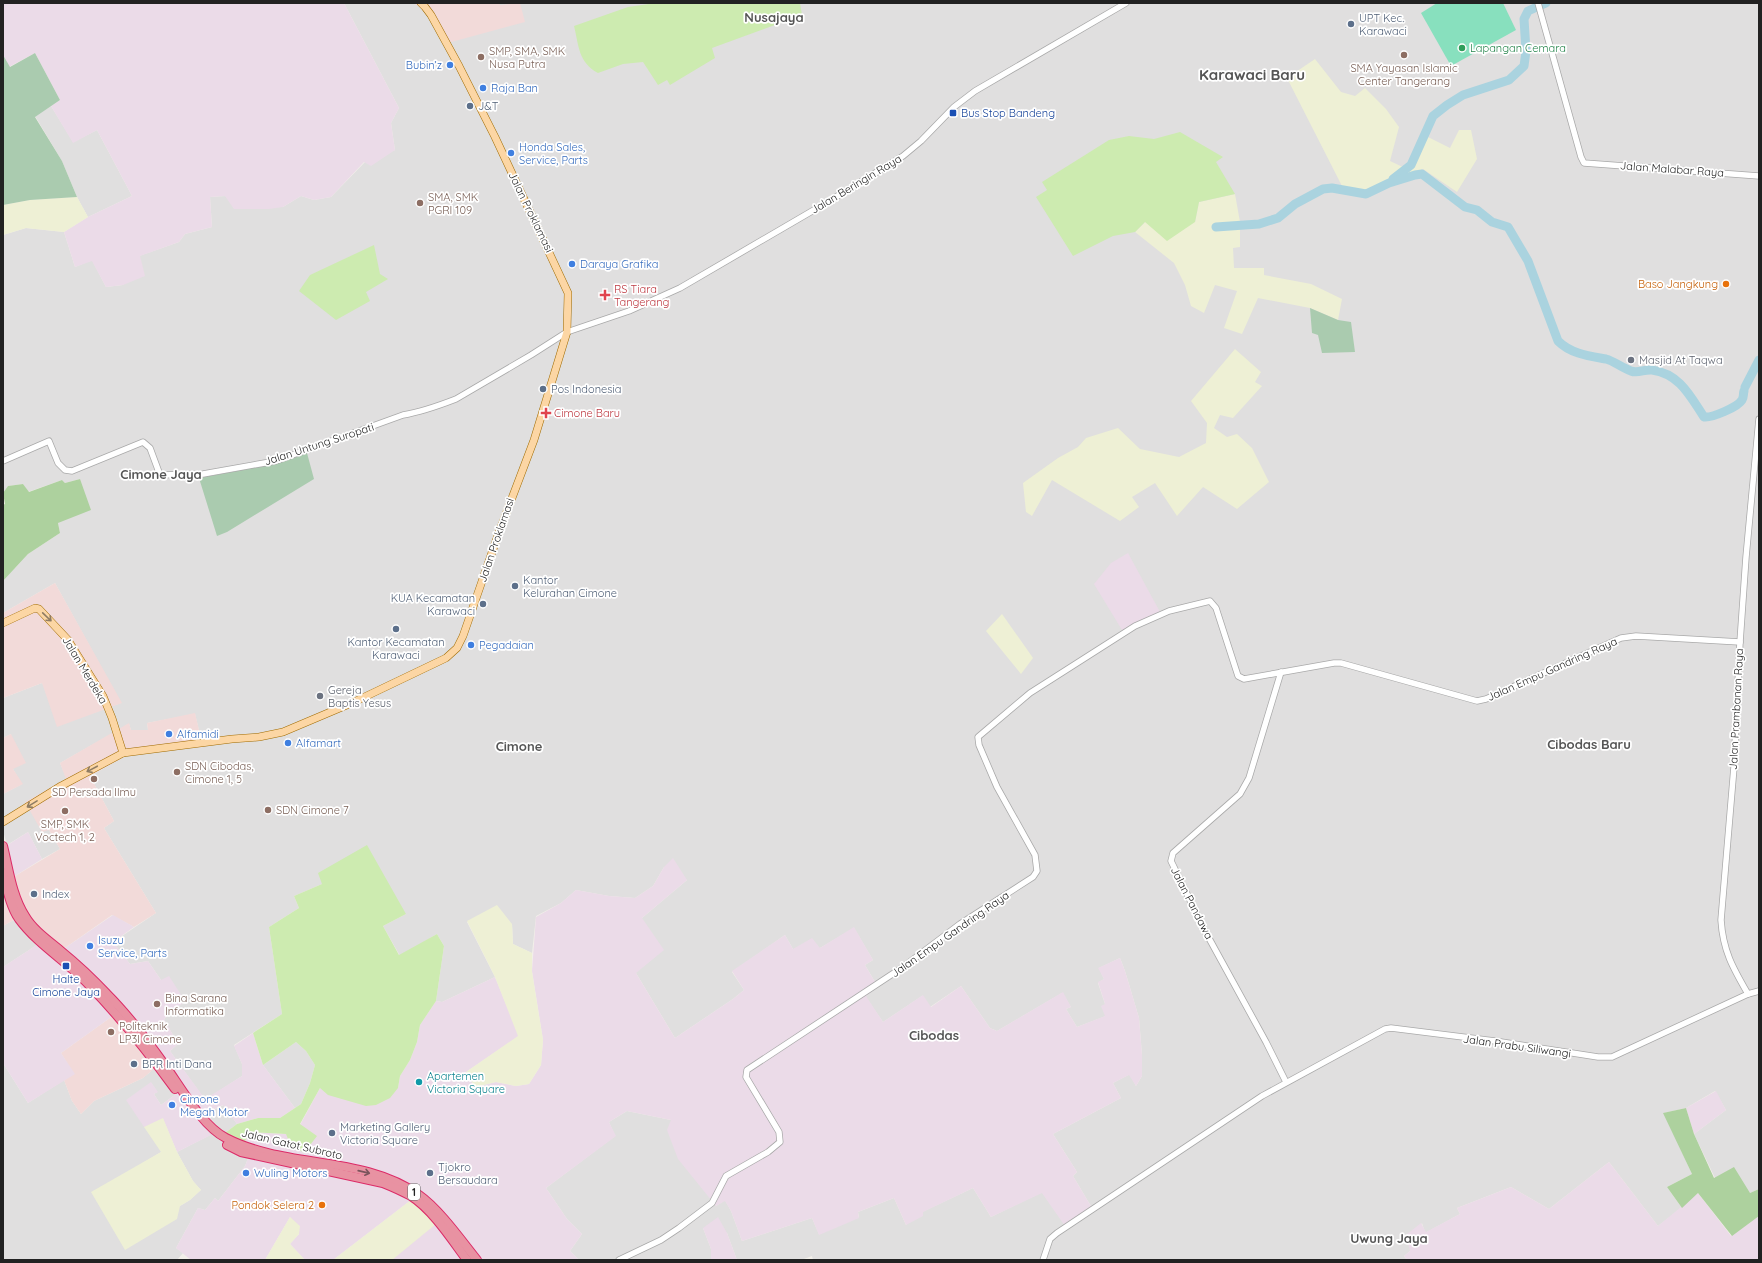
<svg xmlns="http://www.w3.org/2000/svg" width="1762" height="1263" viewBox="0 0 1762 1263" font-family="Quicksand,sans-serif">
	<rect width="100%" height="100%" fill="#f2efe9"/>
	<!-- residential -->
	<g fill="#e0dfdf">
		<polygon points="344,3 1759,3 1759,1189 1750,1193 1715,1178 1694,1134 1726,1110 1715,1091 1686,1108 1664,1113 1692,1174 1667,1187 1682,1208 1658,1226 1609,1162 1549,1209 1511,1187 1457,1208 1460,1214 1425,1233 1422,1223 1410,1251 1404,1256 1407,1260 813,1260 812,1256 801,1260 737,1260 727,1233 703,1228 711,1249 711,1260 579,1260 570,1251 582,1234 567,1219 546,1188 615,1136 609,1122 627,1111 671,1120 716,1206 725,1200 731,1211 742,1241 812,1218 819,1234 859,1217 858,1212 894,1198 906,1225 922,1212 973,1188 991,1217 1042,1192 1065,1225 1092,1208 1073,1176 1077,1172 1053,1134 1121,1098 1113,1083 1130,1074 1136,1086 1142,1076 1142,1055 1139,1018 1125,971 1120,958 1099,968 1104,979 1098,983 1105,1004 1106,1016 1077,1027 1066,1009 1071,1007 1062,993 997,1031 990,1028 961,986 930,1007 922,996 883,1022 865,996 878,987 865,965 873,960 854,928 820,948 793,949 785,935 732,972 744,990 733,999 675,1038 636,973 642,918 687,880 664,867 653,886 635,898 609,896 576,890 561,903 536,916 532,953 513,944 512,924 467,922 495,977 442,1002 436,1001 444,946 437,934 400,956 383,926 406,914 322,884 294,896 299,908 269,927 282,1014 234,1045 242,1064 242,1076 205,1100 170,1051 178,1044 164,1019 185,1001 161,980 148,961 130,964 113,942 156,913 104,828 114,821 90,776 133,752 203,747 195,714 147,723 148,730 131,730 129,724 60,763 67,779 49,830 60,849 42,859 28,832 7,845 3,831 3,794 22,784 13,769 11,734 3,738 3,698 42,683 93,713 121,703 55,583 3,613 3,581 28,554 60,533 58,523 80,479 65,483 62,480 28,492 23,484 8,486 3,493 3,235 26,228 64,232 75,267 92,260 106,287 123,285 139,256 179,242 185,234 212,227 210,197 225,196 283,207 301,196 314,200 331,197 365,162 395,150 391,123 399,108"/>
		<polygon points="51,106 73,142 97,130 132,196 88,217 77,197 62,161 35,116"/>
		<polygon points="26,913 49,937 3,967 3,926"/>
		<polygon points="296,1042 306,1051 315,1065 310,1083 301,1104 295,1108 263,1065"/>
		<polygon points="3,1063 28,1103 64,1080 72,1101 81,1114 94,1101 143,1078 155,1068 176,1094 161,1105 154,1094 157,1092 151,1083 161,1152 133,1169 180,1206 190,1200 201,1190 193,1181 177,1152 210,1135 197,1119 206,1113 224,1105 237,1124 225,1133 252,1148 245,1166 218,1201 215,1198 205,1210 198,1208 176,1248 183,1253 177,1260 3,1260"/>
	</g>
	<!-- commercial -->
	<g fill="#f2dad9">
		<polygon points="413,3 499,3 500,5 520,3 525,22 444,44 428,12"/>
		<polygon points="55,583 122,703 57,727 42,683 3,698 3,613"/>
		<polygon points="195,713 203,747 133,752 90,776 114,821 104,828 156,913 134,927 112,915 62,950 26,913 3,926 3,877 10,879 60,849 49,830 42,832 25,802 66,779 60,763 129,723 131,730 148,730 147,723"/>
		<polygon points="11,734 26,763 13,769 23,784 3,794 3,738"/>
		<polygon points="114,1015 155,1068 143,1078 94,1101 81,1114 72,1101 64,1080 74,1074 61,1053"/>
	</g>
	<!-- industrial -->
	<g fill="#ebdbe8">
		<polygon points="3,3 344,3 399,108 391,123 395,150 371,166 364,162 331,197 314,200 301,196 283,207 269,209 234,209 225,196 210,197 212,227 185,234 179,242 140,256 145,276 123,285 106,287 92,261 75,267 64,232 88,217 132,196 97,130 73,143 51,106 60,100 35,53 9,67 3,55"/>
		<polygon points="1128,553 1160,612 1122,630 1094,584 1111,563"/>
		<polygon points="28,832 42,859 10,879 3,877 3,848"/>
		<polygon points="673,858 687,880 642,918 664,950 636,973 675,1038 733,999 744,990 732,971 785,935 793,949 812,938 820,948 854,927 873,960 865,965 878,987 866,996 883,1022 923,995 931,1007 961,986 990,1028 997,1031 1063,992 1071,1007 1066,1009 1077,1027 1105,1016 1101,1006 1105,1004 1098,982 1104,979 1098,968 1120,958 1125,971 1139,1018 1142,1055 1142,1076 1136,1086 1129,1075 1113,1083 1121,1098 1053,1134 1077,1172 1073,1176 1092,1208 1065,1226 1042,1193 991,1217 973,1188 923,1212 923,1216 906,1225 894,1198 858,1212 859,1218 819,1235 812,1218 742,1241 731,1211 725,1201 716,1206 678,1159 667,1130 671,1120 627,1111 609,1122 616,1136 546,1188 567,1219 582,1234 570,1251 579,1260 392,1260 411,1200 333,1260 305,1260 290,1244 299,1234 290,1217 265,1260 191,1260 176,1248 198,1208 205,1210 215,1198 218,1201 245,1166 252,1148 244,1144 249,1132 286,1134 300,1125 320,1088 398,1088 400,1076 410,1060 417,1042 420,1025 436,1001 442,1002 495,977 519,1036 466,1072 475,1087 496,1082 516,1086 529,1084 541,1065 543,1040 532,971 536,917 561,903 576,890 609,896 635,898 653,886 664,867"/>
		<polygon points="113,915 134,927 113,942 130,964 148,961 161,980 169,976 185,1001 164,1019 178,1044 170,1051 205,1099 242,1076 242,1064 234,1046 253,1033 263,1065 295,1108 280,1118 258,1118 237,1124 223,1105 206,1113 197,1119 211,1135 177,1152 163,1119 144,1127 126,1100 151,1082 158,1092 154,1094 161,1105 176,1094 114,1015 61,1053 75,1074 28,1103 3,1063 3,967 49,937 62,950"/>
		<polygon points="1716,1091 1726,1110 1694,1134 1686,1108"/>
		<polygon points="1609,1162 1658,1226 1698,1193 1731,1236 1759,1216 1759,1260 1407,1260 1404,1256 1410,1251 1406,1235 1421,1223 1426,1232 1460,1214 1457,1208 1511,1187 1549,1209"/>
		<polygon points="718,1217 727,1233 737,1260 711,1260 711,1249 703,1228"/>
	</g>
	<!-- farmland -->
	<g fill="#eef0d5">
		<polygon points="1315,59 1341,92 1355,96 1365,88 1386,109 1399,127 1390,161 1407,169 1428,137 1450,148 1459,130 1471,130 1477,159 1457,192 1423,169 1373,191 1343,188 1287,78"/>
		<polygon points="1235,194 1240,222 1240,247 1233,248 1234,268 1264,268 1264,275 1311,284 1342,299 1338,320 1310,308 1258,298 1242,334 1224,328 1237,291 1215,285 1204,313 1191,306 1185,285 1174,263 1135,232 1145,222 1195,222 1199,202"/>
		<polygon points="77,197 88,217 64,232 26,228 3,235 3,205 30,200"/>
		<polygon points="1235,349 1261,372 1255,382 1262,386 1233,418 1220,415 1214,428 1227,437 1237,434 1252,448 1269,482 1237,509 1203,487 1177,516 1155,483 1132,497 1139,507 1120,521 1052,480 1032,516 1026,512 1023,483 1058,458 1078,447 1086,438 1118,428 1140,449 1179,457 1206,443 1207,423 1191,401"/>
		<polygon points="1002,614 1033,658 1021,674 986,631"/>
		<polygon points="497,905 512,924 513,944 532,953 532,972 543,1040 541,1065 529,1084 516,1086 496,1082 475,1087 466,1072 518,1036 495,977 467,921"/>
		<polygon points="163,1118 177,1152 193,1181 201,1190 190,1200 180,1206 177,1219 125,1250 91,1192 161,1152 144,1127"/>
		<polygon points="411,1200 436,1224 392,1260 333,1260"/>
		<polygon points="290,1217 300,1226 299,1234 290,1244 305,1260 265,1260"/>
	</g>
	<!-- grass -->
	<g fill="#cdebb0">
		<path d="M656 3H800L802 15 712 48 715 58 670 85 667 80 658 85 643 62 623 64 598 73C578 62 579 46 574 26L628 7Z"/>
		<polygon points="1180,132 1223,157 1216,162 1235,194 1199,202 1195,222 1167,241 1145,222 1135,232 1113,236 1073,256 1036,197 1047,190 1042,182 1109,140 1129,136 1154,139"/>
		<polygon points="374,245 380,274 388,279 366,292 370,301 336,320 299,291 310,275"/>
		<polygon points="367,845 406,914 383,926 399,955 437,934 444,946 436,1001 420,1025 417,1042 410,1060 400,1076 398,1088 390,1098 376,1105 366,1106 328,1095 320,1088 300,1124 317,1136 304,1153 290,1144 286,1134 249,1132 244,1144 225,1133 237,1124 258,1118 280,1118 301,1104 310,1083 315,1065 306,1051 296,1042 263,1065 253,1033 282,1014 269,927 299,908 294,896 322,884 318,873"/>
	</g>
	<!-- forest -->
	<g fill="#add19e">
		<polygon points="80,479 91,510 58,523 60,533 28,554 3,581 3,505 5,504 3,493 8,486 23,484 29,492 62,480 65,483"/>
		<polygon points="1686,1108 1694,1134 1714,1178 1734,1167 1750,1193 1759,1189 1759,1216 1732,1236 1698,1193 1682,1208 1667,1187 1692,1174 1663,1113"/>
	</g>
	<!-- cemetery -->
	<g fill="#aacbaf">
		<polygon points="35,53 60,100 35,117 62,161 77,197 30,200 3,205 3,55 10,67"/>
		<polygon points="1310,308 1338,320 1351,322 1355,352 1322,353 1318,335 1312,333"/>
		<polygon points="307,453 314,479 227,532 217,536 199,478 283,462"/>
	</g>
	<!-- pitch -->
	<polygon fill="#88e0be" points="1437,3 1503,3 1516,30 1451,66 1421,13"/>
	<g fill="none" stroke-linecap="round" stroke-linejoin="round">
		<!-- river -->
		<g stroke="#aad3df" stroke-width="9">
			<polyline points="1393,179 1411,165 1433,116 1447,105 1463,95 1509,80 1524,66 1526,51 1524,19 1528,11 1546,3"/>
			<path d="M1216 227 1259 224 1278 218 1295 204 1323 189 1332 188 1366 194 1389 183 1415 175 1422 174 1465 207 1477 210 1492 222 1508 227 1528 261 1558 341C1571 354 1589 356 1606 359 1614 361 1622 368 1631 371 1638 374 1644 369 1652 370 1680 374 1690 396 1704 417 1712 418 1738 407 1742 400 1744 397 1743 394 1744 391"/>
			<polyline points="1745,387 1759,360"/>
		</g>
		<defs>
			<g id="minor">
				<polyline points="1538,3 1581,157 1584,163 1759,176"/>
				<path d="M3 461 49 441 58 463 65 470 72 471 143 442 150 448 160 475 203 474 276 461 403 415C421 412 438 406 456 399L531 355 567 332 629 311 680 288 831 200 903 156 921 141 954 107 975 91 1126 3"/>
				<polyline points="1281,672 1249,778 1240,794 1173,853 1171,861 1205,931 1266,1042 1286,1082"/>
				<path d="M1748 994C1733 968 1723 951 1721 920L1734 767 1740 642 1746 557 1759 419"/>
				<polyline points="619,1260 661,1240 679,1228 712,1203 726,1176 768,1152 780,1142 779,1132 746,1077 747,1070 903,967 960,924 1033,877 1037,871 1035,855 997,787 979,745 978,737 1030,693 1135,626 1169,611 1210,601 1216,608 1238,676 1244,679 1334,663 1341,663 1477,701 1486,699 1621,638 1636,636 1740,642"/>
				<polyline points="1043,1260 1050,1239 1057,1233 1262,1096 1385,1029 1391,1028 1495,1041 1598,1057 1612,1057 1748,994 1759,991"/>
			</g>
			<g id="major">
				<polyline points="3,623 35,608 39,609 68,640 103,696 112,718 123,753"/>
				<polyline points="3,822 61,786 123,753 232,739 259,737 283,732 354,702 446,658 457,648 463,636 498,535 534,440 567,332 568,293 495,137 459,66 431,15 425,7 421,3"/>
			</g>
			<g id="highway">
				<path d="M3 846C9 870 12 896 25 916 33 930 49 941 61 951 77 964 93 979 107 994 128 1015 147 1040 164 1064 180 1086 202 1126 226 1138 286 1169 363 1155 419 1195 439 1209 461 1240 477 1260"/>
				<path d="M3 873C7 888 10 906 19 919 38 945 68 962 90 986 121 1018 148 1052 175 1089"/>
				<path d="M227 1145 241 1152 383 1183C393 1187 402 1191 411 1196 433 1210 452 1240 467 1260"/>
			</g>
		</defs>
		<!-- minor casing -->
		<use href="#minor" stroke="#a9a9a9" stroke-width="7"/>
		<!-- major casing -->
		<use href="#major" stroke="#a06b00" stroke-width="8"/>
		<!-- highway casing -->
		<use href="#highway" stroke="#dc2a67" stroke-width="10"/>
		<!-- minor -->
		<use href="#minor" stroke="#fff" stroke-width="5.5"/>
		<!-- major -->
		<use href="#major" stroke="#fcd6a4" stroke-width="7"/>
		<!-- highway -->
		<use href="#highway" stroke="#e892a2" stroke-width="8"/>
	</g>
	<!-- one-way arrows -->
	<defs><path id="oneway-shaft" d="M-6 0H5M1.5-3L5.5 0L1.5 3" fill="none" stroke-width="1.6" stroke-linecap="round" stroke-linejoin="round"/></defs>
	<g stroke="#8f7c63">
		<use href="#oneway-shaft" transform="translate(47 617) rotate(44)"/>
		<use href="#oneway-shaft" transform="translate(92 769) rotate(152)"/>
		<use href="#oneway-shaft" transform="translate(32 804) rotate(148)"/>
	</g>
	<use stroke="#7b545c" href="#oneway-shaft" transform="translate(364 1172) rotate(13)"/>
	<!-- markers -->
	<g fill="#5c6f8a" stroke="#fff" stroke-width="1.5">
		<circle cx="1351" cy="24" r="4"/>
		<circle cx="470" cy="106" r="4"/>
		<circle cx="543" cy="389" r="4"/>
		<circle cx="515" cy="586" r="4"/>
		<circle cx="483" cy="604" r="4"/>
		<circle cx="396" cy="629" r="4"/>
		<circle cx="34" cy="894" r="4"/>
		<circle cx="134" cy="1064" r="4"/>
		<circle cx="332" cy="1133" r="4"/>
		<circle cx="430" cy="1173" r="4"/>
	</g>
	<circle fill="#2e9e5b" stroke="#fff" stroke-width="1.5" cx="1462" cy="48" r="4"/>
	<g fill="#8d6e63" stroke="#fff" stroke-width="1.5">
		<circle cx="1404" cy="55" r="4"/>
		<circle cx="481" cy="57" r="4"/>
		<circle cx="420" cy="203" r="4"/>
		<circle cx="177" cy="772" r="4"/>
		<circle cx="94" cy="779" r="4"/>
		<circle cx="268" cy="810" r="4"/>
		<circle cx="65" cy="811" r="4"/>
		<circle cx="157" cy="1004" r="4"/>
		<circle cx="111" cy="1032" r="4"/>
	</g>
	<g fill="#3f7fe0" stroke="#fff" stroke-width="1.5">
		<circle cx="450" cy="65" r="4"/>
		<circle cx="483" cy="88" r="4"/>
		<circle cx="511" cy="153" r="4"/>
		<circle cx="572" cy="264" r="4"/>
		<circle cx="471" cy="645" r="4"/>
		<circle cx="169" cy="734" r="4"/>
		<circle cx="288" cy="743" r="4"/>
		<circle cx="90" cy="946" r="4"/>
		<circle cx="172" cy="1105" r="4"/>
		<circle cx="246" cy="1173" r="4"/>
	</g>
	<g fill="#1a4fb4" stroke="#fff" stroke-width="1.5">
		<rect x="949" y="109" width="8" height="8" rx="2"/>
		<rect x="62" y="962" width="8" height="8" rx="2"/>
	</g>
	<g fill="#e8710a" stroke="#fff" stroke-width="1.5">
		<circle cx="1726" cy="284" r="4"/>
		<circle cx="322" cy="1205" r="4"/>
	</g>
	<g fill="#e0444e" stroke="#fff" stroke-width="1.5">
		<path d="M603 289h4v4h4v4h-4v4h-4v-4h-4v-4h4z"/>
		<path d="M544 407h4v4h4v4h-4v4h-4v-4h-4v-4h4z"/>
	</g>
	<g fill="#6b7280" stroke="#fff" stroke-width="1.5">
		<circle cx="1631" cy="360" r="4"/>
		<circle cx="320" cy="696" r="4"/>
	</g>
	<circle fill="#0f9aa8" stroke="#fff" stroke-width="1.5" cx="419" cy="1082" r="4"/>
	<g text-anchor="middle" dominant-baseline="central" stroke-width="3.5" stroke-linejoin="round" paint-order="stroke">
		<!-- shield labels -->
		<rect fill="#fff" stroke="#646464" stroke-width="1" x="408" y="1184" width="12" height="16" rx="3"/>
		<g font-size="10" font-weight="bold" fill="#222">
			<text x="414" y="1192">1</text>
		</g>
		<!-- service labels -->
		<g font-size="11" fill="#4e5e75" stroke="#fff" text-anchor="start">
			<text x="1359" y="18">UPT Kec.<tspan x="1359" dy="13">Karawaci</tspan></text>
			<text x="478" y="106">J&amp;T</text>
			<text x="551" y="389">Pos Indonesia</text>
			<text x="523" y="580">Kantor<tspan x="523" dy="13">Kelurahan Cimone</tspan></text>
			<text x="475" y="598" text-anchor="end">KUA Kecamatan<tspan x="475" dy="13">Karawaci</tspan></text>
			<text x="396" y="642" text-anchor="middle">Kantor Kecamatan<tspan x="396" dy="13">Karawaci</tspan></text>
			<text x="42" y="894">Index</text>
			<text x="142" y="1064">BPR Inti Dana</text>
			<text x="340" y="1127">Marketing Gallery<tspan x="340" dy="13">Victoria Square</tspan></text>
			<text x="438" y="1167">Tjokro<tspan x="438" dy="13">Bersaudara</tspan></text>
		</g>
		<!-- leisure labels -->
		<g font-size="11" fill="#27864d" stroke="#fff" text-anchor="start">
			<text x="1470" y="48">Lapangan Cemara</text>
		</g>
		<!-- education labels -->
		<g font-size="11" fill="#785e54" stroke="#fff" text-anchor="start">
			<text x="489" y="51">SMP, SMA, SMK<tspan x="489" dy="13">Nusa Putra</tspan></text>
			<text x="1404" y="68" text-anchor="middle">SMA Yayasan Islamic<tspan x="1404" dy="13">Center Tangerang</tspan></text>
			<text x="428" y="197">SMA, SMK<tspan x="428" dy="13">PGRI 109</tspan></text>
			<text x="185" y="766">SDN Cibodas,<tspan x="185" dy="13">Cimone 1, 5</tspan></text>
			<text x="94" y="792" text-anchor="middle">SD Persada Ilmu</text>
			<text x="276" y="810">SDN Cimone 7</text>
			<text x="65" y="824" text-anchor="middle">SMP, SMK<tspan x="65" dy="13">Voctech 1, 2</tspan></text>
			<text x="165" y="998">Bina Sarana<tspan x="165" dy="13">Informatika</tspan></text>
			<text x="119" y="1026">Politeknik<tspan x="119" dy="13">LP3I Cimone</tspan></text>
		</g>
		<!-- shop labels -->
		<g font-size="11" fill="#366cbe" stroke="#fff" text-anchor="start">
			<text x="442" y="65" text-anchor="end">Bubin’z</text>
			<text x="491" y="88">Raja Ban</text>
			<text x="519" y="147">Honda Sales,<tspan x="519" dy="13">Service, Parts</tspan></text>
			<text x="580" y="264">Daraya Grafika</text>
			<text x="479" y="645">Pegadaian</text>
			<text x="177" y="734">Alfamidi</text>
			<text x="296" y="743">Alfamart</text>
			<text x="98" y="940">Isuzu<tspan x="98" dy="13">Service, Parts</tspan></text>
			<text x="180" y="1099">Cimone<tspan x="180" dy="13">Megah Motor</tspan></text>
			<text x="254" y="1173">Wuling Motors</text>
		</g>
		<!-- transit labels -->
		<g font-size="11" fill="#164399" stroke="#fff" text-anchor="start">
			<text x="961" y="113">Bus Stop Bandeng</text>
			<text x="66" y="979" text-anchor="middle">Halte<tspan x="66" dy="13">Cimone Jaya</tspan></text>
		</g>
		<!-- street labels -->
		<g font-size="11" fill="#222" stroke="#fff">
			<text transform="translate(1672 169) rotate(4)">Jalan Malabar Raya</text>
			<text transform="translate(856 184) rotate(-31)">Jalan Beringin Raya</text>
			<text transform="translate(531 212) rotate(64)">Jalan Proklamasi</text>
			<text transform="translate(319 444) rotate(-18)">Jalan Untung Suropati</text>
			<text transform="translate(496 540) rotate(-71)">Jalan Proklamasi</text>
			<text transform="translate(1552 669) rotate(-24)">Jalan Empu Gandring Raya</text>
			<text transform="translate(85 670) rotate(59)">Jalan Merdeka</text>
			<text transform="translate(1736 709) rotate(-87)">Jalan Prambanan Raya</text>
			<text transform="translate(1192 903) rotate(63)">Jalan Pandawa</text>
			<text transform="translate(950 934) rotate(-35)">Jalan Empu Gandring Raya</text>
			<text transform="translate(1517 1046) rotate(8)">Jalan Prabu Siliwangi</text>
			<text transform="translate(292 1144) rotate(13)">Jalan Gatot Subroto</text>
		</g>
		<!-- food labels -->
		<g font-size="11" fill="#c56008" stroke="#fff" text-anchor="end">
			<text x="1718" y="284">Baso Jangkung</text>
			<text x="314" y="1205">Pondok Selera 2</text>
		</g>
		<!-- health labels -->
		<g font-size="11" fill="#be3a42" stroke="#fff" text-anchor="start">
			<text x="614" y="289">RS Tiara<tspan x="614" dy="13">Tangerang</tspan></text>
			<text x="554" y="413">Cimone Baru</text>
		</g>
		<!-- worship labels -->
		<g font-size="11" fill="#5b616d" stroke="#fff" text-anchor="start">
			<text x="1639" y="360">Masjid At Taqwa</text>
			<text x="328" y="690">Gereja<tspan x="328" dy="13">Baptis Yesus</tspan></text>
		</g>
		<!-- culture labels -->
		<g font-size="11" fill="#0d838f" stroke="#fff" text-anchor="start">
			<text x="427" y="1076">Apartemen<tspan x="427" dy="13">Victoria Square</tspan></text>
		</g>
		<!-- quarter labels -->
		<g font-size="13" font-weight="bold" fill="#555" stroke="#fff">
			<text x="774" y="17">Nusajaya</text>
			<text x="161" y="474">Cimone Jaya</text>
			<text x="1589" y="744">Cibodas Baru</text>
			<text x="519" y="746">Cimone</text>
			<text x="934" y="1035">Cibodas</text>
			<text x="1389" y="1238">Uwung Jaya</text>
		</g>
		<!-- district labels -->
		<g font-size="15" font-weight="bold" fill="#555" stroke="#fff">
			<text x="1252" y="74">Karawaci Baru</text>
		</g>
	</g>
	<!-- border -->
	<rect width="1762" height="1263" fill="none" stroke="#222222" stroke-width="8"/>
</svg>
